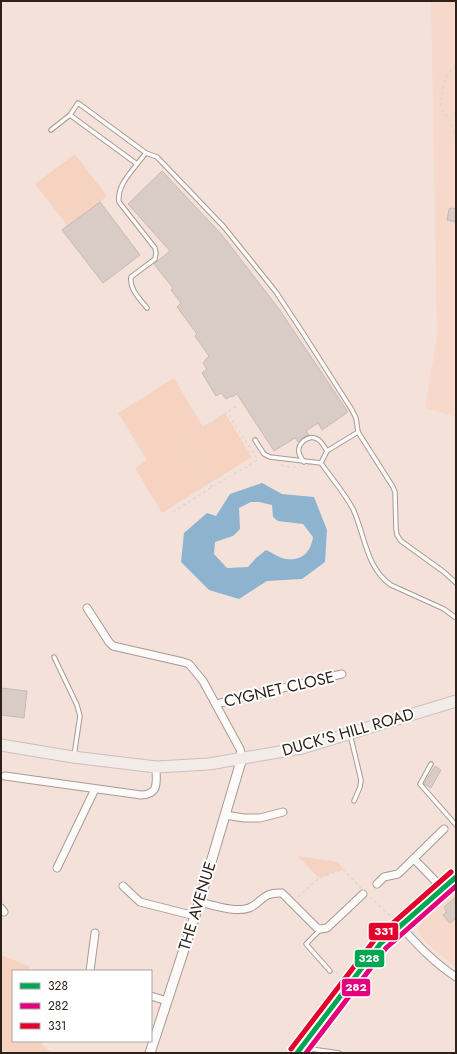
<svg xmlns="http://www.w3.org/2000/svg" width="457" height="1054" viewBox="0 0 457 1054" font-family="Jost,sans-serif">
	<rect width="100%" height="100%" fill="#f4e2da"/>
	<!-- built -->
	<g fill="#f6d9ca">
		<polygon points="431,1 456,1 456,417 425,408 437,337"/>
		<polygon points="456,885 456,968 425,942 418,931 420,923 435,905"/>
	</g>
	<!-- green -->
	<g fill="#f6d3c1">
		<polygon points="75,154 107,196 100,202 140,255 103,283 62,229 67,225 35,184"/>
		<polygon points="174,378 203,427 225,413 252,457 162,513 135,468 147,460 118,413"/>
		<polygon points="299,856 338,862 343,869 319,878 302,860 299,859"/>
		<polygon points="1,955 29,966 29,971 13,971 13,1041 41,1041 43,1046 52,1053 1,1053"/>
	</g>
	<!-- water -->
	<path fill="#8eb3ce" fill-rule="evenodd" d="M262 483 282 494 314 497 327 530 325 562 302 579 267 581 239 599 209 590 181 562 184 533 207 513 216 516 230 494ZM251 502H259L272 505 273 517 278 521 303 524 313 537C311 551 303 561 287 559 281 559 273 553 266 550L256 558 248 567 227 568 214 554 215 542 233 536 240 529 239 508Z"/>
	<!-- building -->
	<g fill="#d9cbc5" stroke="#c8bab4">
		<polygon points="162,171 222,235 279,309 348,412 322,430 318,423 306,431 309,435 302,438 298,442 295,438 274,451 237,394 232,397 231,396 226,399 221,393 216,396 202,373 207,369 203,363 209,356 195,336 197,334 177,307 181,303 171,290 173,288 154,264 170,251 128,204"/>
		<polygon points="100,202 140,255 103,283 62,230"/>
		<polygon points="452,208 456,209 456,222 447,220 449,209"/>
		<polygon points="1,688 27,691 24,718 1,715"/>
		<polygon points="435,766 441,770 431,788 424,784"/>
		<polygon points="456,897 456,918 450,923 443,915 447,912 444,907"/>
	</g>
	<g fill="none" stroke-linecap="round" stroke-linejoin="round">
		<defs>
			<g id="service">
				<polyline points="70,115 137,164 146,153"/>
				<polyline points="51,130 70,115 78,103 146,153 157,157 224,227 276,292 303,333 352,410 356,418 358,432 393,487 395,492 396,529 397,535 401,541 444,572 456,583"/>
				<path d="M137 164C128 176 117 187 119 202L155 248 156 253 155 259 131 277C129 289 140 299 147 308"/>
				<path d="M255 440 264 454 270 457 321 463C332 479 344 492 353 509 365 535 366 568 391 585L444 609 456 618"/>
				<path d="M304 462C302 459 300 457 299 453 297 444 308 434 317 439 322 441 324 447 327 451"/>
				<polyline points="321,463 327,451 358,432"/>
				<polyline points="54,657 77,705 80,716 74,756"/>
				<polyline points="350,734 361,780 360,787 354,801"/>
				<polyline points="431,764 420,784 456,825"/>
				<polyline points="320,930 306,944 330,971"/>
				<polyline points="304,1048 339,1053"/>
			</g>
			<g id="minor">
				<polyline points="87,608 109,642 113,646 183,662 189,664 203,681 240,749 242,758"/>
				<polyline points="216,704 342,674"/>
				<path d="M5 776 141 795C160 794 156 782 156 767"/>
				<polyline points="225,815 244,818 260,818 283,812"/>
				<polyline points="414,859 443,889"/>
				<polyline points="57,868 95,789"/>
				<polyline points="377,884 384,877 398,874 444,829"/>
				<polyline points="123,886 140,902 195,916"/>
				<path d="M199 902C213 905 236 913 249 908 263 902 262 892 282 893L317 928 321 929 327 928 363 894"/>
				<polyline points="1,908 4,912"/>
				<path d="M400 926C417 944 434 963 456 977"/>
				<polyline points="90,971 95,933"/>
				<polyline points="151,996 167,1001"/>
			</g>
			<polyline id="tertiary" points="150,1053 195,916 242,758"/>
			<g id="primary">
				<polyline points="1,745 73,757 156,767 209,764 302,748 456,701"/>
				<polyline points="297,1053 381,943 456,877"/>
			</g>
		</defs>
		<!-- service casing -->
		<use href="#service" stroke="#a79a94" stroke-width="5.5"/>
		<!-- minor casing -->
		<use href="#minor" stroke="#a79a94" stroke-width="9"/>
		<!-- tertiary casing -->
		<use href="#tertiary" stroke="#a79a94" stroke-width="11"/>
		<!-- primary casing -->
		<use href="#primary" stroke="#c9c0bb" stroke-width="13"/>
		<!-- path -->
		<g stroke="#dcd7d5" stroke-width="1.5" stroke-dasharray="3 3" stroke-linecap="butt">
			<polyline points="456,66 447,75 442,91 441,109 449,119 456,139"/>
			<polyline points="281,465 290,467 297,467"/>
			<polyline points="212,487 184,442 185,439 237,406"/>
			<polyline points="173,512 212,487 258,460 227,412"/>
			<polyline points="298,897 319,878 343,869 361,888"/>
			<polyline points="370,897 393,919"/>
			<polyline points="336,972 342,977"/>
		</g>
		<!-- service -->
		<use href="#service" stroke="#fdfbf9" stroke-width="3.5"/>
		<!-- minor -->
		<use href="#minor" stroke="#fdfbf9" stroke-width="7"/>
		<!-- tertiary -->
		<use href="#tertiary" stroke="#fdfbf9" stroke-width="9"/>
		<!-- primary -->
		<use href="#primary" stroke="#f3ebe7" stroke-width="11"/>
		<defs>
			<polyline id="bus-1" points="297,1053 381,943 456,877"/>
			<polyline id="bus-2" points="306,1053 386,948 456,886"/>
			<polyline id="bus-3" points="291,1049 376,938 451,872"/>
		</defs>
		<!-- bus-1 casing -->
		<use href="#bus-1" stroke="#fff" stroke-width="8"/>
		<!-- bus-2 casing -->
		<use href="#bus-2" stroke="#fff" stroke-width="8"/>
		<!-- bus-3 casing -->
		<use href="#bus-3" stroke="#fff" stroke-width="8"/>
		<!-- bus-1 -->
		<use href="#bus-1" stroke="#00a651" stroke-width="5"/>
		<!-- bus-2 -->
		<use href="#bus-2" stroke="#e5007d" stroke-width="5"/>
		<!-- bus-3 -->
		<use href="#bus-3" stroke="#e4002b" stroke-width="5"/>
	</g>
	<g text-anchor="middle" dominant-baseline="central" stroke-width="4" stroke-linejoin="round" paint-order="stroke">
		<!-- street labels -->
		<g font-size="16" fill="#2d211b" stroke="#fff">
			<text transform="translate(279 689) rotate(-13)">CYGNET CLOSE</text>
			<text transform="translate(348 732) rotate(-16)">DUCK'S HILL ROAD</text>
			<text transform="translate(197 906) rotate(-73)">THE AVENUE</text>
		</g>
	</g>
	<g stroke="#fff" stroke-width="1.5">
		<rect x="368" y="922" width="31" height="19" rx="4" fill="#e4002b"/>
		<rect x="354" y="949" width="31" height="19" rx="4" fill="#00a651"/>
		<rect x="341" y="978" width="30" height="19" rx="4" fill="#e5007d"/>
	</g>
	<g font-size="11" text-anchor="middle" font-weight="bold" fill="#fff">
		<text x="384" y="935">331</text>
		<text x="369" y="962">328</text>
		<text x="356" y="991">282</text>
	</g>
	<!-- border -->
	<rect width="457" height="1054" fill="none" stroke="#2d211b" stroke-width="4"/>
	<!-- legend -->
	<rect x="12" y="970" width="140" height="72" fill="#ffffff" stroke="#aba6a4"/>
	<rect x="20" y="983" width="20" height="6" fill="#00a651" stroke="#aba6a4"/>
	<text x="48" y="990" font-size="12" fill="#2d211b">328</text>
	<rect x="20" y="1003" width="20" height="6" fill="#e5007d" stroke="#aba6a4"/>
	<text x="48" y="1010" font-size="12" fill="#2d211b">282</text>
	<rect x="20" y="1023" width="20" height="6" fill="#e4002b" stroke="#aba6a4"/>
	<text x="48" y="1030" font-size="12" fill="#2d211b">331</text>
</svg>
